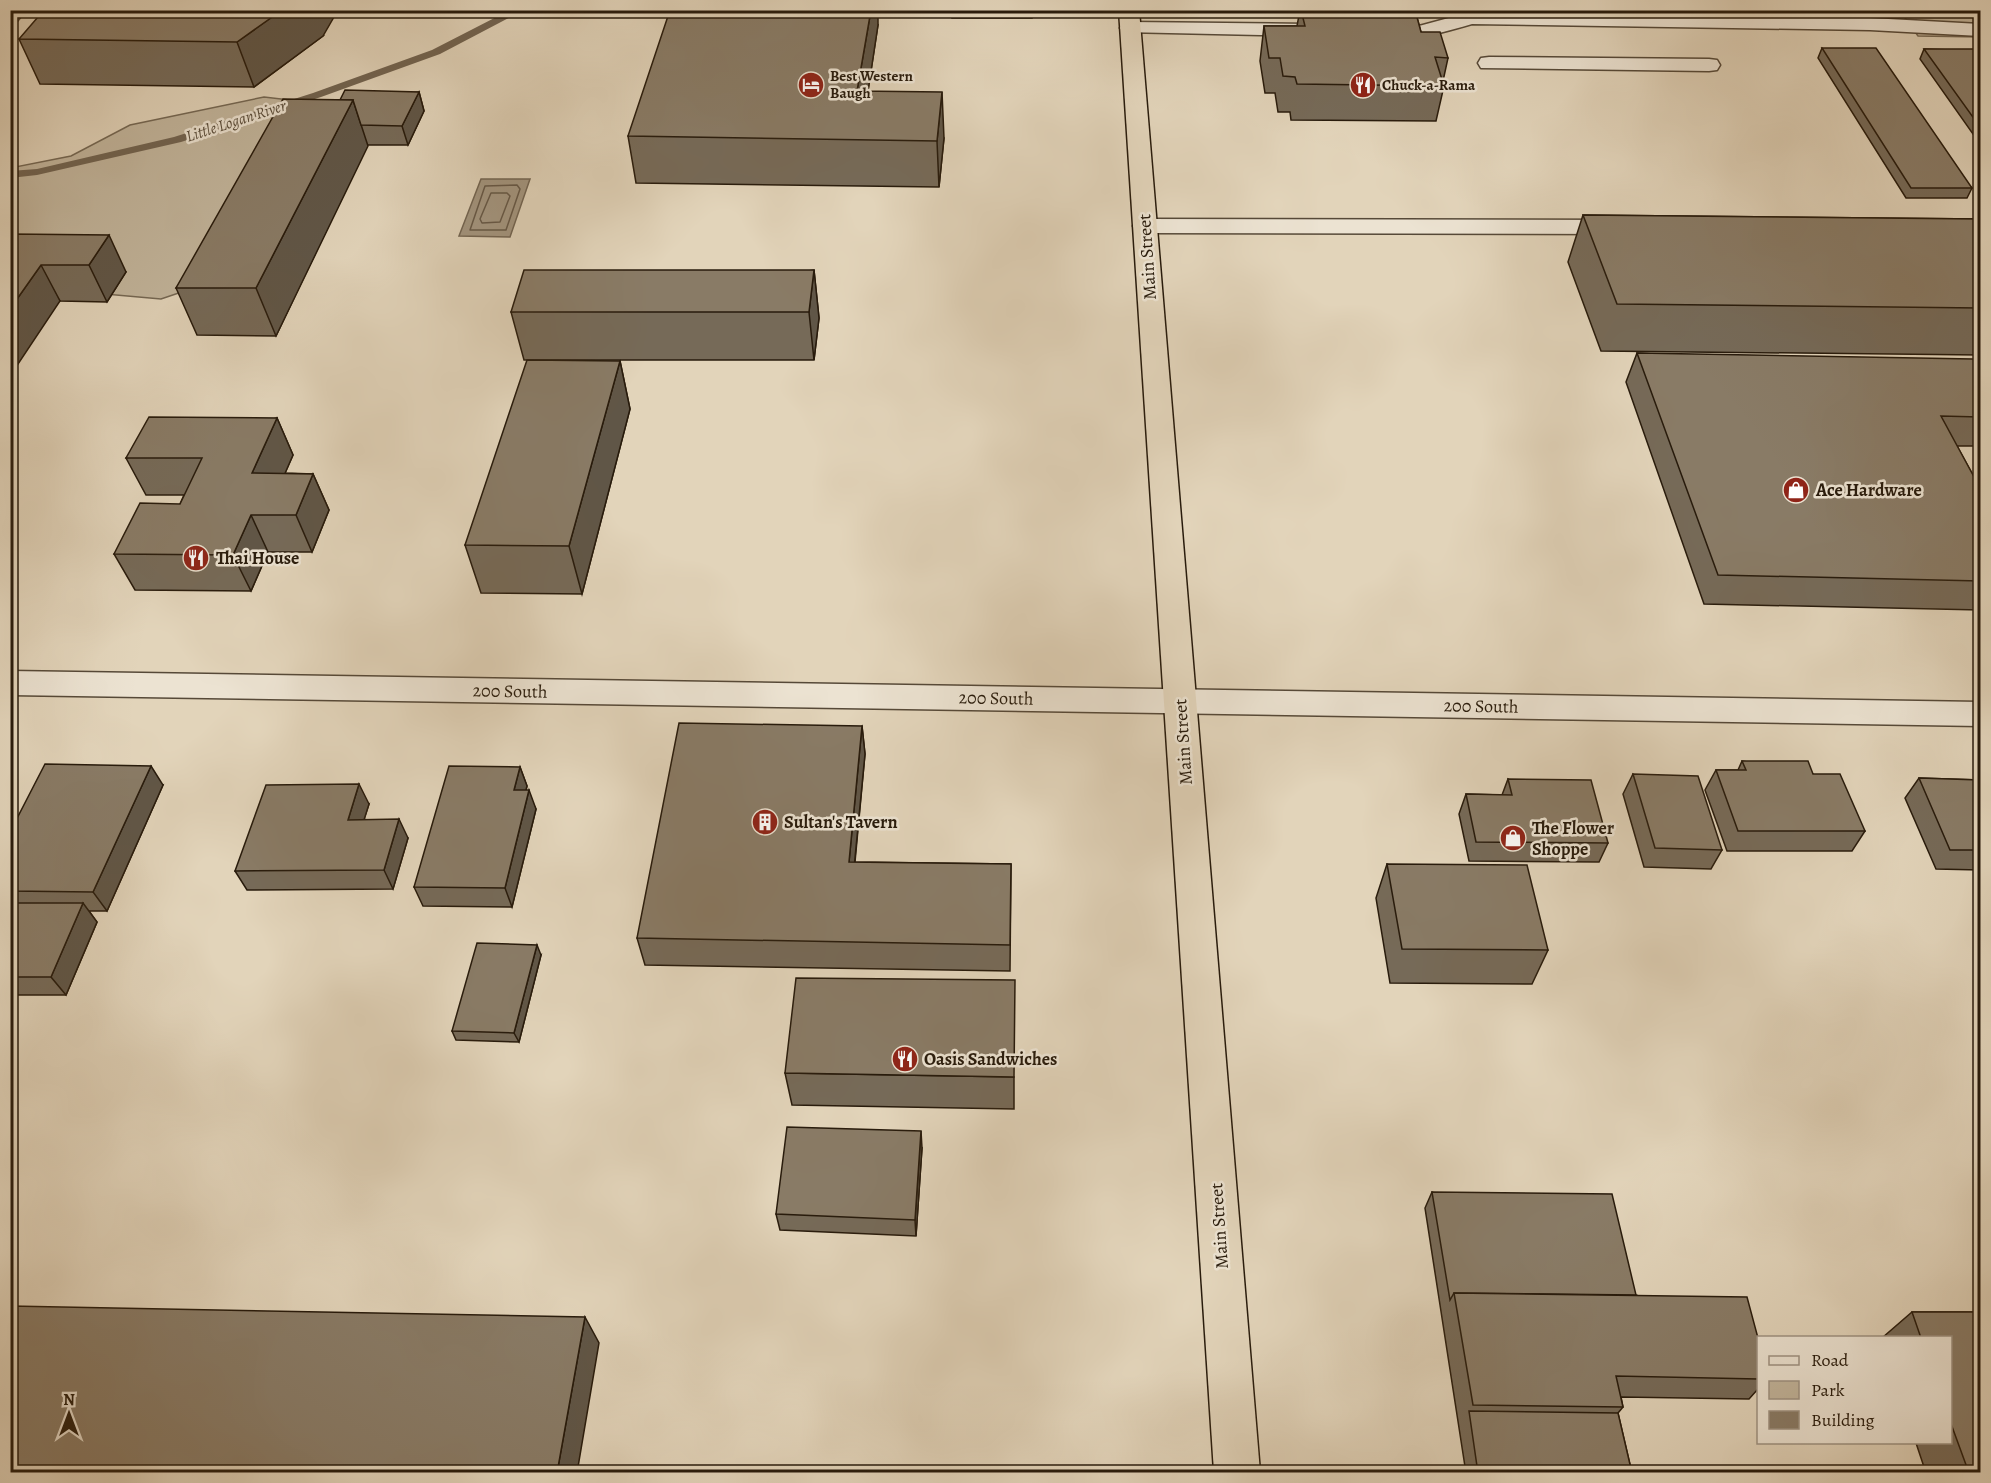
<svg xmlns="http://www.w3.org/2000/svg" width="1991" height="1483" viewBox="0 0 1991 1483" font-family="Alegreya,serif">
	<rect width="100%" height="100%" fill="#e2d4ba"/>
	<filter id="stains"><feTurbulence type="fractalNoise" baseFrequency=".00333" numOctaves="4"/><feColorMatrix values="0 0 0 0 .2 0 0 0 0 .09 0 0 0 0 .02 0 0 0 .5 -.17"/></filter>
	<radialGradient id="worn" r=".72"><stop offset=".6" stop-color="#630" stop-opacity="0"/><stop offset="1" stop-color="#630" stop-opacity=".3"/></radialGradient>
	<!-- green -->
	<g fill="#c2b59c" stroke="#756854" stroke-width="1.5">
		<polygon points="1900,11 1980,11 1980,37 1918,36"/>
		<polygon points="264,97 333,105 214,281 161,299 60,290 11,298 10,168 71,156 130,125"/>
	</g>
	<!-- water -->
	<polygon fill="#a3957f" stroke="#726451" stroke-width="1.5" points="481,179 530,179 510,237 459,236"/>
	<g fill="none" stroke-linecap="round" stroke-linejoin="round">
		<!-- shore -->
		<g stroke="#665846" stroke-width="1.5">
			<polygon points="517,185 520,189 506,230 470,230 485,186"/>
			<polygon points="491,193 507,193 510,196 500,222 482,223 480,219"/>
		</g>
		<!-- stream -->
		<polygon fill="#726451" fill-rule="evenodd" points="510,10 524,10 440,54 321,97 181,142 37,175 10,178 10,171 37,169 174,137 313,93 432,50"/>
		<defs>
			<g id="minor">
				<polygon points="10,10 26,10 17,21 10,23"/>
				<path d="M1471 12 1870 18 1980 24V36L1870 30 1472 24C1438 34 1403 44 1368 35L1365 31 1368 27 1419 26Z"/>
				<polygon points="1130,22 1309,24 1316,26 1319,30 1316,34 1309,36 1123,32 1120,28 1123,24"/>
				<polygon points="1489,57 1709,59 1717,60 1720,65 1717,70 1709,71 1481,68 1478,63 1481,58"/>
				<polygon points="1145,219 1623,220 1632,222 1635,227 1632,232 1623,234 1145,233 1136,231 1133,226 1136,221"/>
				<polygon points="10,671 1980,702 1980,726 10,695"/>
			</g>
			<polygon id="highway" points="1119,10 1139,10 1260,1472 1214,1472"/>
		</defs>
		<!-- minor casing -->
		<use href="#minor" stroke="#564938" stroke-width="3"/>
		<!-- highway casing -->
		<use href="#highway" stroke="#281b0c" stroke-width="3"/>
		<!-- minor -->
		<use href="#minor" fill="#ece3d2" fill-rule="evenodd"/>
		<!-- highway -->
		<use href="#highway" fill="#e2d4ba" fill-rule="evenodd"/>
	</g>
	<!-- wall -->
	<g fill="#766a58" stroke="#281b0c" stroke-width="1.5">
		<rect x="952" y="10" width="80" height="8"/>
		<polygon points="1300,10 1415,10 1421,32 1448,58 1443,81 1444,86 1436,121 1291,120 1290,112 1278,112 1275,93 1265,93 1260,61 1264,26 1297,26"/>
		<polygon points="878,25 868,91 944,138 939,187 636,183 628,136"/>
		<polygon points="323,36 254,87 40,84 19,39"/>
		<polygon points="1822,48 1972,188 1967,198 1906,198 1818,58"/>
		<polygon points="1924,49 1980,51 1980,144 1920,59"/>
		<polygon points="419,92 424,111 408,145 367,145 276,336 197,335 176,288 340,100"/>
		<polygon points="1583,215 1980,219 1980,355 1601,351 1568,262"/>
		<polygon points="10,234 126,272 107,302 60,301"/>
		<polygon points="814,270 819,318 814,360 524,360 511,312"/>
		<polygon points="1637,353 1980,372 1980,446 1957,446 1980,488 1980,610 1704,604 1626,382"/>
		<polygon points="620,361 630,409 582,594 481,593 465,545"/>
		<polygon points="277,418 293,455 285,473 313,474 329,510 312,552 268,552 251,591 135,590 114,554 180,504 184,495 146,495 126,458"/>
		<polygon points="862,726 865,754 855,862 1011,864 1010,971 645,965 637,938"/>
		<polygon points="1742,761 1813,774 1865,831 1852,851 1727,851 1705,790 1716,770 1738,770"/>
		<polygon points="520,767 527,786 526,790 536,809 512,907 423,906 414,887"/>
		<polygon points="1633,774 1722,850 1711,869 1644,867 1623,794"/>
		<polygon points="1919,778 1980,780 1980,870 1936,869 1905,798"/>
		<polygon points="1508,779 1608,843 1599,862 1469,861 1459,814 1466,794 1502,795"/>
		<polygon points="163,785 107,911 89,911 97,922 66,995 10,995 10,832"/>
		<polygon points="369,804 364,819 408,838 393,889 247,890 235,871"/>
		<polygon points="1387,864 1548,950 1532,984 1390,983 1376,898"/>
		<polygon points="541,955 519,1042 456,1040 452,1031"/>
		<polygon points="785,1073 1014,1077 1014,1109 792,1105"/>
		<polygon points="922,1148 916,1236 780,1230 776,1214"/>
		<polygon points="1432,1192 1636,1295 1758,1338 1758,1389 1749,1399 1621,1397 1623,1407 1618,1413 1632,1473 1466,1473 1425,1208"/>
		<polygon points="1912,1312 1980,1312 1980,1473 1926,1473 1916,1443 1950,1443 1950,1338 1882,1338"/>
	</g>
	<!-- shaded-wall -->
	<g fill="#605647" stroke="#281b0c" stroke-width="1.5">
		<polygon points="282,10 338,10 323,36 254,87 237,42"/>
		<polygon points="871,10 878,10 878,25 861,137 857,91"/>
		<polygon points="419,92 424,111 408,145 402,126"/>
		<polygon points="942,92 944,138 939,187 937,141"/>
		<polygon points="353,100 368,146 276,336 256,288"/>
		<polygon points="109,235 126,272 107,302 89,265"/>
		<polygon points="41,265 60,301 10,376 10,309"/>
		<polygon points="814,270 819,318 814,360 809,312"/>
		<polygon points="620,361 630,409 582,594 569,546"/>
		<polygon points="277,418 293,455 269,510 252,473"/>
		<polygon points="313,474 329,510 312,552 296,515"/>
		<polygon points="251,515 268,552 251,591 233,555"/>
		<polygon points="862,726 865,754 852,889 849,862"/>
		<polygon points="151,766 163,785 107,911 93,892"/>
		<polygon points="520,767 527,786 521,809 514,790"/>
		<polygon points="359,784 369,804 358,839 348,820"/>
		<polygon points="529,790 536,809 512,907 505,888"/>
		<polygon points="399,819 408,838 393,889 384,870"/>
		<polygon points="83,903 97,922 66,995 51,977"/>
		<polygon points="537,945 541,955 519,1042 514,1033"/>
		<polygon points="921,1131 922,1148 916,1236 915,1220"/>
		<polygon points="585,1317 599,1343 577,1473 557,1473"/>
	</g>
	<!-- building -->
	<g fill="#897b66" stroke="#281b0c" stroke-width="1.5">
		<polygon points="44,10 282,10 237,42 19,39"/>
		<polygon points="670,10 871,10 857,91 942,92 937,141 628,136"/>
		<polygon points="1301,10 1415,10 1421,32 1440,32 1448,58 1435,57 1444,86 1297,84 1295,77 1283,76 1280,58 1269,58 1264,26 1305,26"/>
		<polygon points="1822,48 1876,48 1972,188 1911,188"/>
		<polygon points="1924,49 1979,49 1980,51 1980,127"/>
		<polygon points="345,90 419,92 402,126 361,125 353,100 340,100"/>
		<polygon points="283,99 353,100 256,288 176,288"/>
		<polygon points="1583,215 1980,219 1980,308 1617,304"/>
		<polygon points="10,234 109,235 89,265 41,265 10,309"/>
		<polygon points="524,270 814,270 809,312 511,312"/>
		<polygon points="1637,353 1973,359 1980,372 1980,417 1941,416 1980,488 1980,581 1718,575"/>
		<polygon points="527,360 620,361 569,546 465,545"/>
		<polygon points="149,417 277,418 252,473 313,474 296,515 251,515 233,555 114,554 140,503 180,504 202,458 126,458"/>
		<polygon points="679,723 862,726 849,862 1011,864 1010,945 637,938"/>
		<polygon points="1742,761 1808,761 1813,774 1840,774 1865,831 1738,831 1716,770 1746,770"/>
		<polygon points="45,764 151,766 93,892 10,891 10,832"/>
		<polygon points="449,766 520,767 514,790 529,790 505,888 414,887"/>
		<polygon points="1633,774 1698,776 1722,850 1655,848"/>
		<polygon points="1919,778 1980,780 1980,850 1950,850"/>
		<polygon points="1508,779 1591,780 1608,843 1476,842 1466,794 1512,795"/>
		<polygon points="359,784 348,820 399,819 384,870 235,871 266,785"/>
		<polygon points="1387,864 1527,865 1548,950 1402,949"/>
		<polygon points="10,903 83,903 51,977 10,977"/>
		<polygon points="477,943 537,945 514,1033 452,1031"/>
		<polygon points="796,978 1015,980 1014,1077 785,1073"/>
		<polygon points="787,1127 921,1131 915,1220 776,1214"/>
		<polygon points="1432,1192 1612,1194 1636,1295 1454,1293 1450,1300"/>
		<polygon points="1454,1293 1747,1297 1758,1338 1758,1379 1616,1376 1623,1407 1473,1405"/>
		<polygon points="10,1306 585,1317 557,1473 10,1473"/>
		<polygon points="1912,1312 1980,1312 1980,1473 1969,1473 1950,1421 1950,1338 1921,1338"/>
		<polygon points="1469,1411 1618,1413 1632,1473 1478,1473"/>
	</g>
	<!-- icons -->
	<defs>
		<symbol id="hotel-disc" viewBox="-11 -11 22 22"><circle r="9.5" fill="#8f2418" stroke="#ece3d2"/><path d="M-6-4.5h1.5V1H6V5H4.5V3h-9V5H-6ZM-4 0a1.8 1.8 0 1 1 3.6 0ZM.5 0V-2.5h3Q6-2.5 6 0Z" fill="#fff"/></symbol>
		<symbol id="restaurant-disc" viewBox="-11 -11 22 22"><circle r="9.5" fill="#8f2418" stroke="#ece3d2"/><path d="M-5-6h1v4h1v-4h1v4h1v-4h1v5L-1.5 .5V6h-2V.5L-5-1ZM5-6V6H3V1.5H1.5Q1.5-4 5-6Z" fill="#fff"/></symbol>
		<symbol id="shop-disc" viewBox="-11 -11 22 22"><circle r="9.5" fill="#8f2418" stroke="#ece3d2"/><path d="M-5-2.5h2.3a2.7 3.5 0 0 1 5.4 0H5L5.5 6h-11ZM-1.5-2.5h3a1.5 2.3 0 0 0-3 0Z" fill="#fff"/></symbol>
		<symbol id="building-disc" viewBox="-11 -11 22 22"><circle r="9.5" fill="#8f2418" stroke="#ece3d2"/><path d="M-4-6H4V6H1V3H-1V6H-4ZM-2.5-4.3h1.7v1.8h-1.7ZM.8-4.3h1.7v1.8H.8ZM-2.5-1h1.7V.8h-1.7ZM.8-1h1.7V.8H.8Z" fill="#fff"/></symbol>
	</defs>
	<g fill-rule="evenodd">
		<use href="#hotel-disc" x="796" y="70" width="30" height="30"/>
		<use href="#restaurant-disc" x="1348" y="70" width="30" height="30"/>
		<use href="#shop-disc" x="1781" y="475" width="30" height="30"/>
		<use href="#restaurant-disc" x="181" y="543" width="30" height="30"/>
		<use href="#building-disc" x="750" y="807" width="30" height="30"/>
		<use href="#shop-disc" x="1498" y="823" width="30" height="30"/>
		<use href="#restaurant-disc" x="890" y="1044" width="30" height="30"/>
	</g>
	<g text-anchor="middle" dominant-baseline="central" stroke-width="5" stroke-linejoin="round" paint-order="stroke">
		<!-- far-poi labels -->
		<g font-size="15" font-weight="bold" fill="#281b0c" stroke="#ece3d2" text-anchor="start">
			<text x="830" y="76">Best Western<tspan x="830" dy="17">Baugh</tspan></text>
			<text x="1382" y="85">Chuck-a-Rama</text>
		</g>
		<!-- far-water labels -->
		<g font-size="16" font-style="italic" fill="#594c3a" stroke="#ece3d2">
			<text transform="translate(236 121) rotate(-18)">Little Logan River</text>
		</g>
		<!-- street labels -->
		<g font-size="18" fill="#281b0c" stroke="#ece3d2">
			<text transform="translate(1147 257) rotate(-94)">Main Street</text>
			<text transform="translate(510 691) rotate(1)">200 South</text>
			<text transform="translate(996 698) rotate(1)">200 South</text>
			<text transform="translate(1481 706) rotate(1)">200 South</text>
			<text transform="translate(1183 742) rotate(-94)">Main Street</text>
			<text transform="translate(1219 1226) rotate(-94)">Main Street</text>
		</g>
		<!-- poi labels -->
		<g font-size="18" font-weight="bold" fill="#281b0c" stroke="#ece3d2" text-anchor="start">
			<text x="1816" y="490">Ace Hardware</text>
			<text x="216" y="558">Thai House</text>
			<text x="784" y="822">Sultan's Tavern</text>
			<text x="1532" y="828">The Flower<tspan x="1532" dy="21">Shoppe</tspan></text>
			<text x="924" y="1059">Oasis Sandwiches</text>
		</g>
	</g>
	<!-- margin -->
	<rect width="1991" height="1483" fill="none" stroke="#e2d4ba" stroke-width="36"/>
	<rect x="12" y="12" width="1967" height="1459" fill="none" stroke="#281b0c" stroke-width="3"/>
	<rect x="18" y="18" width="1955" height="1447" fill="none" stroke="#281b0c" stroke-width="1.5"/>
	<!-- legend -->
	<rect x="1757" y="1336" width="195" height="108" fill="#ece3d2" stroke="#9e9383" stroke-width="1.5"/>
	<rect x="1769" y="1356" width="30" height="9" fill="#ece3d2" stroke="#9e9383" stroke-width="1.5"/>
	<text x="1811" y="1366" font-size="18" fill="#281b0c">Road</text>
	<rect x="1769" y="1381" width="30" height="18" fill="#c2b59c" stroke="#9e9383" stroke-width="1.5"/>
	<text x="1811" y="1396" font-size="18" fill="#281b0c">Park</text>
	<rect x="1769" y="1411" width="30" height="18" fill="#897b66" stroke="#9e9383" stroke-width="1.5"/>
	<text x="1811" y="1426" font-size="18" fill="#281b0c">Building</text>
	<!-- north arrow -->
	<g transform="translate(69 1414)" stroke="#ece3d2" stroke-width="4.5" paint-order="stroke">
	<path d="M0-4.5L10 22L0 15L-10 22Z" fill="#281b0c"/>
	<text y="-9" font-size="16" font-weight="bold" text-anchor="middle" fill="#281b0c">N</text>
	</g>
	<rect width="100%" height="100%" filter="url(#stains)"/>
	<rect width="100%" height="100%" fill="url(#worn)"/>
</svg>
